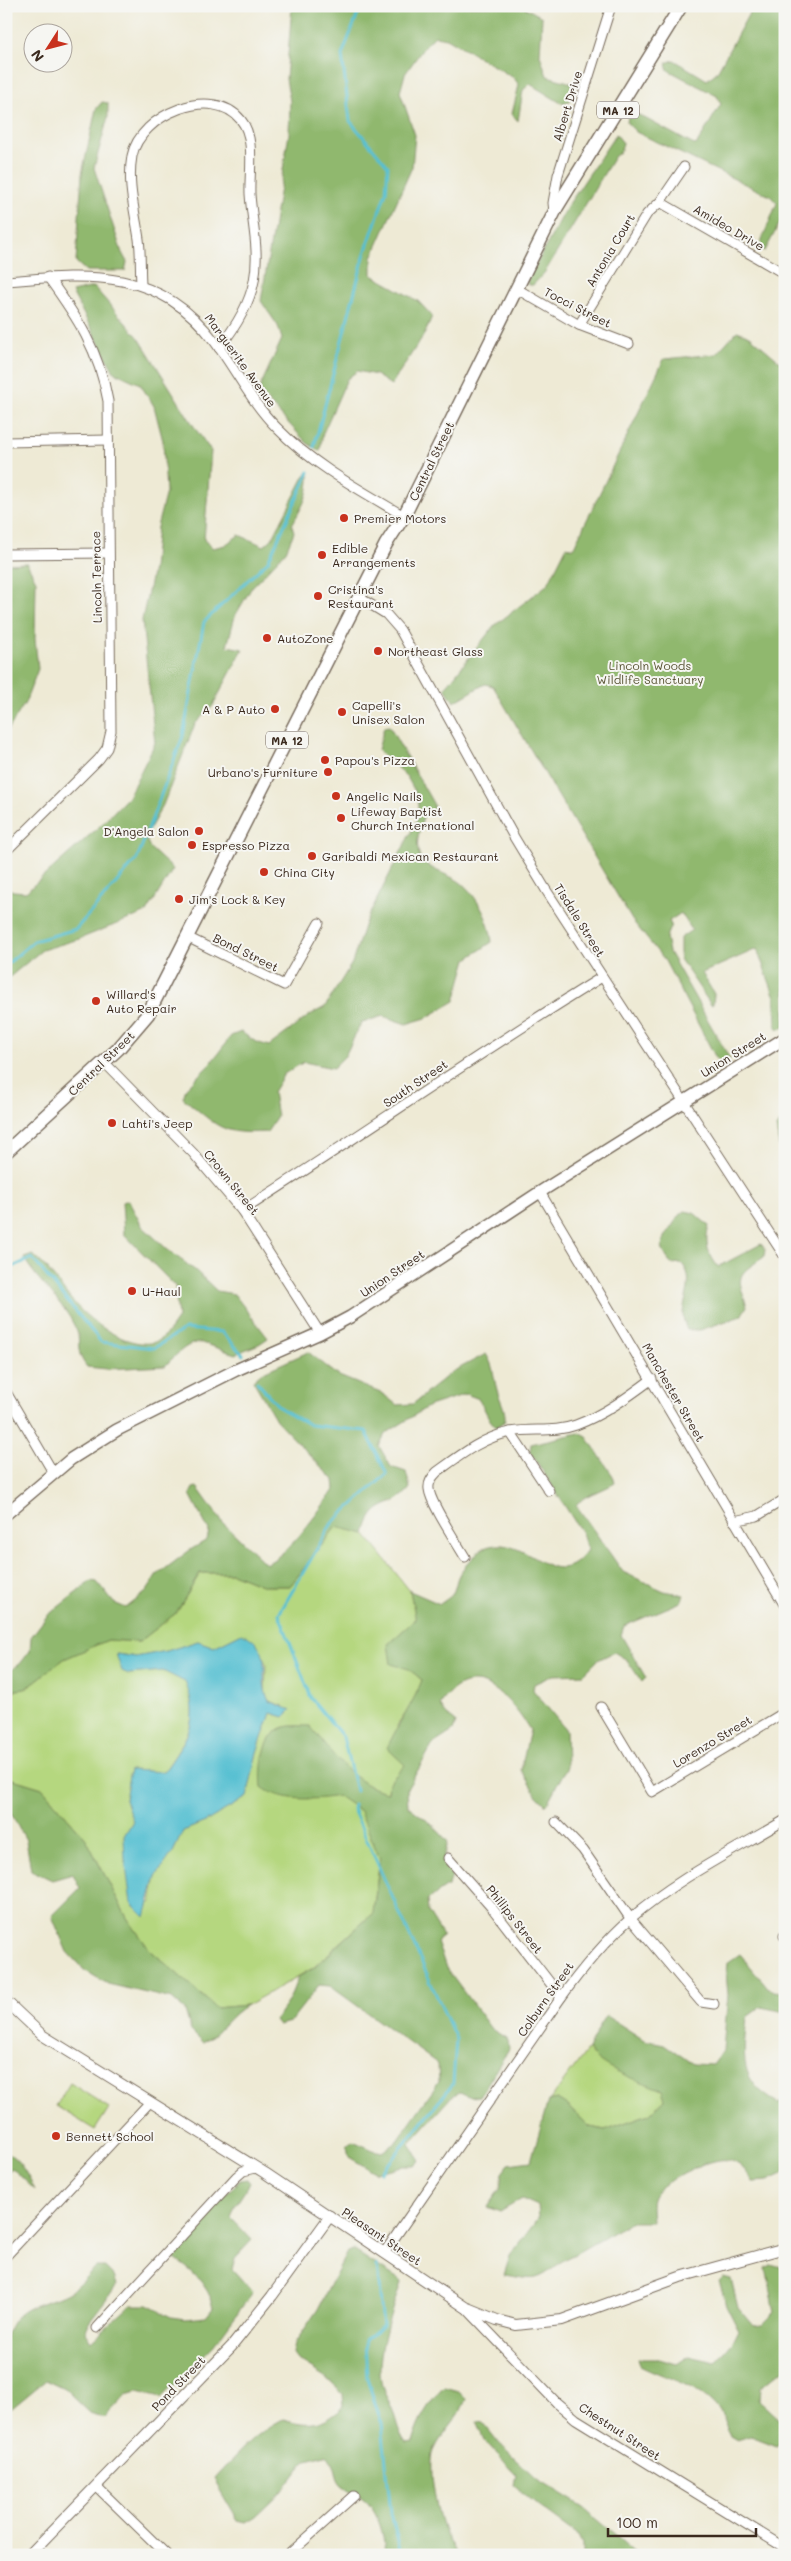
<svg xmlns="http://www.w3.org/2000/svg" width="791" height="2561" viewBox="0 0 791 2561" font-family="Mali,sans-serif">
	<rect width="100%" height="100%" fill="#f6f6f2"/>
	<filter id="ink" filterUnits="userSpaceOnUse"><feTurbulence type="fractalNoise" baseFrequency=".02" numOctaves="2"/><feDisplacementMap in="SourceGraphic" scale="10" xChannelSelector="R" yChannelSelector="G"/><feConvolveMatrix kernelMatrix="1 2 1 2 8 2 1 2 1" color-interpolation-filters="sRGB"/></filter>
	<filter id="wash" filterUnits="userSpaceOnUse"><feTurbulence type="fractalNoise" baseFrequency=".0096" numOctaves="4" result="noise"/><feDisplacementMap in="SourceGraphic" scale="20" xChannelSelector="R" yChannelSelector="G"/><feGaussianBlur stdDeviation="1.12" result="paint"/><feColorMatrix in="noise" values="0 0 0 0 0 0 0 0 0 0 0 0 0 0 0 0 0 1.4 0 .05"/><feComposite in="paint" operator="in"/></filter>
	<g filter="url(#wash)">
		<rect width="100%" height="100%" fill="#eeead5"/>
		<!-- green -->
		<g fill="#b5d77f" stroke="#78804e" fill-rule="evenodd">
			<path d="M336 1526 365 1534 410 1591 416 1619 388 1644 409 1669 422 1680 415 1700 397 1726 405 1765 389 1783 373 1913 313 1968 247 2005 216 2008 149 1949 127 1918 86 1839 42 1788 6 1777V1691L25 1689 64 1659 108 1640 139 1642 176 1613 200 1573H232L264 1586H290ZM242 1633 266 1663 265 1693 269 1701 284 1706V1717L271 1713 257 1752 247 1797 205 1822 183 1831 173 1852 156 1876 151 1903H131L124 1836 133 1821 125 1800 130 1770 164 1772C186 1738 201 1723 186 1682L163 1671 129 1674 122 1671 117 1654 136 1657 167 1651 198 1641 214 1647Z"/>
			<polygon points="588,2049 592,2055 662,2090 665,2099 649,2114 605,2130 590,2127 567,2105 557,2099 549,2101"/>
			<polygon points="70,2083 109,2108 95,2130 56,2106"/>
		</g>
		<!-- forest -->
		<g fill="#90b86e" stroke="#667146">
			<polygon points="292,6 522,6 542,17 540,55 547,76 572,83 570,101 561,103 530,84 523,90 518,121 512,114 519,85 514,78 447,38 435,36 424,47 405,74 400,92 415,135 412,167 372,257 372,275 418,301 432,316 425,333 391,385 376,375 357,371 347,379 323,433 320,451 307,443 262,395 259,389 282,339 278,326 261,301 289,134 290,101 286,79"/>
			<polygon points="753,6 785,6 785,213 765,251 761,249 761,242 777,203 770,196 636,132 627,123 628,116 639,115 694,145 697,144 721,104 717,96 668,70 666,63 674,60 707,80 717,72"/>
			<polygon points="102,102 108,103 108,117 94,168 122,253 127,262 125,271 86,271 76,262 82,174 96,109"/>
			<polygon points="616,134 623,143 621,151 614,157 545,272 533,285 528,285 527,281 569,204"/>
			<path d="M94 287 139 338 195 428 211 451 204 540 213 548 225 545 239 535 264 546 272 539 305 475 309 472C310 496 303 504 292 525L294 532 286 551 252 587 235 616 227 646 243 649 212 707 195 724 163 805 145 837 150 848 173 869 147 912 79 939 42 950 6 980V887L13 891 26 892 101 825 128 797 155 743 142 620 153 569 157 527 166 492 163 441 154 406 140 384 114 372 72 292Z"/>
			<polygon points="737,331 750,336 785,366 785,1027 780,1029 776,1027 775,997 757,949 702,973 714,994 713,1004 711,1005 680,959 680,938 692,930 681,913 669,921 671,925 666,937 669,952 730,1059 721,1064 716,1058 665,961 632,920 493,686 485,684 454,702 445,688 494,626 548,584 567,546 573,549 664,359 716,354"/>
			<polygon points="27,563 36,581 35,639 38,669 25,703 6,733 6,564"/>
			<path d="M389 726 434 805 432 811 423 817C420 829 415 842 419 854 423 869 449 874 460 882 477 895 490 921 492 942L467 959 455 1001 426 1018 406 1024 383 1016 361 1023 345 1056 333 1068 304 1062 284 1074 273 1092 277 1117 267 1132C220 1135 218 1126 183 1098L186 1088 210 1064 231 1036 241 1032 256 1042 269 1046 310 1015 325 1007 352 963 365 923 419 816 417 795 407 777 378 750 384 727Z"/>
			<polygon points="785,1119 785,1155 779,1145 776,1127"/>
			<path d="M128 1200 142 1226 168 1250 196 1271 217 1291 234 1294 268 1338 259 1344 235 1354C195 1341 196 1334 165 1366L107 1369 87 1367C73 1349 83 1342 75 1327 63 1301 38 1283 24 1258L33 1255C51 1270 61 1289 76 1305 92 1323 125 1346 150 1343 163 1342 171 1328 178 1318L175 1286 124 1234 122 1202Z"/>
			<path d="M685 1211 694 1213 709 1226C704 1244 708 1253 718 1267L761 1244 765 1249 764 1257C737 1275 736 1275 747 1306L741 1316 700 1330H687C685 1325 683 1319 683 1314 684 1297 696 1277 681 1263L671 1264C660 1247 659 1246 670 1229 675 1222 677 1217 685 1211Z"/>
			<path d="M308 1352 339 1376 383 1394 397 1405 413 1404 452 1372 486 1354C494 1366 493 1376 497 1390 500 1401 506 1409 505 1421L496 1427 490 1420 479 1399 466 1394 429 1406 385 1434 379 1446 391 1467 406 1472 410 1488C392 1512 374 1497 365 1534L336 1527 290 1586H264L232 1573H200L176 1613 139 1642 108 1640 64 1659 25 1689 6 1691V1673L20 1664 30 1651 31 1637 47 1616 91 1581 97 1582 114 1603 126 1608 145 1593 157 1575 190 1550 207 1540 209 1531 190 1494 193 1488 197 1487 223 1523 266 1564C293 1551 317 1512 335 1489L334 1480 276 1420 253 1380 261 1373Z"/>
			<path d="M579 1433 587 1437 613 1476 615 1483C604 1490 583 1496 576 1505L623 1572 664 1591 684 1595 681 1602 624 1626 621 1635 646 1678 642 1682 627 1660 614 1652 598 1660 584 1674 553 1675 534 1684 533 1690 566 1730 567 1767 546 1805 537 1796 521 1770 530 1730C508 1695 472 1656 440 1705L446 1714 456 1722 453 1731 433 1744 407 1789 408 1806 434 1826 448 1842 443 1861 452 1876 449 1885 427 1900 428 1912 443 1936 437 1941 446 1968 491 2029 506 2038 510 2047 480 2096 471 2097 460 2092 452 2096 409 2144 420 2160 414 2166H402L376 2173 349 2157 347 2146 353 2141 373 2150 382 2152 396 2142 439 2082 438 2064 330 1986 319 1985 290 2022 279 2025 275 2020 289 2000 298 1977 314 1968 373 1913 380 1859 360 1811 338 1796C316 1800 280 1802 262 1787 260 1768 263 1733 285 1727 292 1725 302 1726 310 1726 330 1750 355 1788 388 1792L389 1783 405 1765 387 1748C398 1724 413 1704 422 1680L409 1669 391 1664 388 1644 416 1619 410 1591 440 1604C444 1601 449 1598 452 1595 456 1588 456 1579 460 1573 465 1566 478 1551 484 1548 527 1530 553 1599 587 1550L582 1533 530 1451 531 1444Z"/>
			<path d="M6 1777 42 1788 86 1839 127 1918 149 1949 216 2008 247 2005C229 2015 220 2033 203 2043L191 2031 185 2010 172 1999 108 1984 84 1970 67 1952 52 1916 80 1888 73 1874 52 1880 31 1870 26 1840 12 1815 6 1817Z"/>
			<path d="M740 1954 771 1991 785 1992V2012L761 2007 747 2017C743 2057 738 2081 778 2103L785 2099V2173L768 2181 753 2182C746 2171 741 2163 728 2160 712 2156 656 2183 652 2199 650 2206 652 2216 652 2222H631L573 2255C559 2260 551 2274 536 2278 528 2280 513 2276 504 2275L510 2256 539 2217 538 2206 522 2199 500 2212 487 2207 500 2189 502 2173 509 2164 531 2161 548 2101 557 2099 567 2105 590 2127 605 2130 649 2114 665 2099 662 2090C641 2081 599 2068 588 2049L603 2020 607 2016 644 2040 664 2044 693 2064 712 2065 723 2050 728 1995 726 1973 727 1963Z"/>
			<path d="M6 2152C21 2160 27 2175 35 2190L12 2168 6 2173Z"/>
			<path d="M247 2179 250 2183 235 2206 231 2218 252 2240 235 2258 232 2269 253 2292 213 2346 161 2398 137 2392 126 2395 104 2418 90 2413 65 2389 46 2380 6 2413C6 2398 3 2344 7 2333 17 2302 49 2305 71 2291 80 2285 88 2274 96 2267H105L114 2276 117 2285 91 2319 85 2332 91 2341 131 2305H148L171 2317 185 2319 206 2317 214 2307C207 2283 191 2269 170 2256L230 2190 240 2180Z"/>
			<path d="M353 2250 400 2280 401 2283C392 2309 374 2359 382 2386 384 2395 390 2402 393 2411 397 2423 398 2432 406 2443L412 2442C418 2420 428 2404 444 2387L458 2391 466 2399C459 2419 442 2432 434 2451 427 2468 438 2519 446 2535 449 2542 455 2548 459 2555H384C386 2538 378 2512 365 2500 358 2494 349 2491 342 2485 333 2476 339 2464 325 2455L306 2460 280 2493 256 2516 246 2522 238 2520 214 2479C234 2457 255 2433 283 2419 311 2427 322 2425 344 2406L343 2394 325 2377 296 2359 293 2353 295 2343 318 2309 347 2252Z"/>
			<path d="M771 2264 781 2267 785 2274V2370L779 2372 760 2388 759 2400 785 2424V2441L777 2446 751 2436 738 2440 731 2436C728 2429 726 2421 722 2415 706 2387 667 2379 640 2365L638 2359H659L677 2364 689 2356 716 2362 733 2342 739 2330 727 2306 719 2281 723 2277 731 2279 738 2308 753 2326 762 2325 775 2312 766 2267Z"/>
			<polygon points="476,2422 483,2423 499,2443 537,2479 583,2507 639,2555 582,2555 582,2544 577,2534 540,2507 514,2485 516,2474 484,2440"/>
		</g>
		<!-- water -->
		<path fill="#56c0d2" stroke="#487578" d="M242 1633C279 1652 255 1674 269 1701L291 1710 284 1717 271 1713 257 1752 247 1797 205 1822 183 1831 173 1852 156 1876 145 1917 131 1903 125 1859 124 1836 133 1821 125 1800 130 1770 164 1772C186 1739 202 1722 185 1682L163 1671 129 1674 122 1671 116 1654 136 1657 167 1651 198 1641 214 1647Z"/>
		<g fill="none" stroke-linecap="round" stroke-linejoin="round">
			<!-- stream -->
			<g stroke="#56c0d2" stroke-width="3">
				<polyline points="314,447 364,256 386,192 388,166 350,121 342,55 359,11 358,6"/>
				<polyline points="6,965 34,941 76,929 137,859 183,736 204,622 268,561 309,472"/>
				<polyline points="6,1270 32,1258 101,1342 154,1348 185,1329 222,1332 243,1355"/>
				<polyline points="257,1382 280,1408 310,1425 366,1431 387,1474 332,1523 279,1614 311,1698 343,1737 356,1791"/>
				<polyline points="354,1805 353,1809 456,2039 453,2084 381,2173"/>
				<polyline points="377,2265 383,2326 365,2340 367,2379 382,2424 391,2513 401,2555"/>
			</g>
		</g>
	</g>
	<g filter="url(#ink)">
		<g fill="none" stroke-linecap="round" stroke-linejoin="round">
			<defs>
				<g id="minor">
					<polyline points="660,202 785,274"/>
					<polyline points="554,212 553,203 558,175 611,6"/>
					<path d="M6 281C90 274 159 267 215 342 236 370 251 402 277 428 313 465 360 490 404 516"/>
					<path d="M141 284C140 269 141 254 139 239 135 211 127 184 132 156 140 115 212 84 241 120 256 138 249 173 250 194 252 224 260 251 254 281 249 306 235 328 219 348"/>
					<polyline points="517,289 579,325 629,344"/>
					<polyline points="579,325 647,214 660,202 684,167"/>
					<polyline points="6,442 108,440"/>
					<polyline points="6,554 108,553"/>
					<polyline points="360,598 386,614 400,630 514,837 546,890 785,1257"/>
					<path d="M6 851 99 759 107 748 111 731 108 401C99 350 77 317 48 277"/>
					<polyline points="187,937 284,985 319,923"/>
					<polyline points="104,1062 193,1153 242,1211 320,1333"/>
					<polyline points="540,1192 785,1606"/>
					<path d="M242 1211C363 1134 480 1052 602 977"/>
					<polyline points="6,1392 54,1474"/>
					<polyline points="510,1432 549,1491"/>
					<polyline points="734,1521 757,1516 785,1499"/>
					<path d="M465 1557C457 1543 430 1503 429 1489 428 1482 432 1477 437 1472 459 1456 483 1437 511 1432 533 1428 554 1433 576 1425 603 1415 628 1397 652 1379"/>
					<polyline points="601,1707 652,1792 785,1712"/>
					<polyline points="556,1822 583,1850 630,1918 701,2002 714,2004"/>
					<polyline points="448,1858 492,1908 561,1997"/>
					<polyline points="784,1936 785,1936"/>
					<path d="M384 2253 560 1999C581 1970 603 1943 630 1919 676 1879 733 1851 785 1820"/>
					<polyline points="6,2256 150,2102"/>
					<polyline points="466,2308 557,2403 576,2419 785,2548"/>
					<polyline points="97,2328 236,2177 243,2171 256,2168"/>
					<polyline points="96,2486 167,2555"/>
					<polyline points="288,2555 354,2496"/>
				</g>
				<g id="tertiary">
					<polyline points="6,2001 42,2035 265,2173 465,2307 497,2320 516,2325 562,2320 680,2277 785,2248"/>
					<polyline points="29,2555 232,2346 272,2296 330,2216"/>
				</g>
				<polyline id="secondary" points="6,1514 71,1459 117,1430 236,1370 320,1333 350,1317 540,1192 785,1038"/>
				<polyline id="primary" points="6,1152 118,1049 148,1014 386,544 404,516 557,207 681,6"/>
			</defs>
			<!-- minor casing -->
			<use href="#minor" stroke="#7a6d5e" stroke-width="11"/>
			<!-- tertiary casing -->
			<use href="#tertiary" stroke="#7a6d5e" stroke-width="12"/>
			<!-- secondary casing -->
			<use href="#secondary" stroke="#7a6d5e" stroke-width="14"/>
			<!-- primary casing -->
			<use href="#primary" stroke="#7a6d5e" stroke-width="15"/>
			<!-- minor -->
			<use href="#minor" stroke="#fff" stroke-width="9"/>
			<!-- tertiary -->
			<use href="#tertiary" stroke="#fff" stroke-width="10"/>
			<!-- secondary -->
			<use href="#secondary" stroke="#fff" stroke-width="11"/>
			<!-- primary -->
			<use href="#primary" stroke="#fff" stroke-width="12"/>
		</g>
	</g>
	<!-- markers -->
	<g fill="#c8321e" stroke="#f6f6f2" stroke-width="2">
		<circle cx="344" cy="518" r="5"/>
		<circle cx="322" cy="555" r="5"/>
		<circle cx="318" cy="596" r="5"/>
		<circle cx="267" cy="638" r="5"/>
		<circle cx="378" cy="651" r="5"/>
		<circle cx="275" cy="709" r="5"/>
		<circle cx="342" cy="712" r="5"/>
		<circle cx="325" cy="760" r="5"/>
		<circle cx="328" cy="772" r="5"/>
		<circle cx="336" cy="796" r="5"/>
		<circle cx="341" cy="818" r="5"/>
		<circle cx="199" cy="831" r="5"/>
		<circle cx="192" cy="845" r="5"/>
		<circle cx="312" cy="856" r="5"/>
		<circle cx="264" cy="872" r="5"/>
		<circle cx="179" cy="899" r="5"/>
		<circle cx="96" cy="1001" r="5"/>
		<circle cx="112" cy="1123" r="5"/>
		<circle cx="132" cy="1291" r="5"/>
		<circle cx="56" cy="2136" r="5"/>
	</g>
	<g text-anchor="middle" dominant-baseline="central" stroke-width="4" stroke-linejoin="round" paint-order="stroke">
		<!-- shield labels -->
		<g fill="#f6f6f2" stroke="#73675e" stroke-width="1">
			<rect x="597" y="101.5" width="42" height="17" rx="4"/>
			<rect x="266" y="731.5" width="42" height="17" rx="4"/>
		</g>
		<g font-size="11" font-weight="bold" fill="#3b2a1e">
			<text x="618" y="110">MA 12</text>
			<text x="287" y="740">MA 12</text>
		</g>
		<!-- street labels -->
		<g font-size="12" fill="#3b2a1e" stroke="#f6f6f2">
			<text transform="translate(567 106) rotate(-73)">Albert Drive</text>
			<text transform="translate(729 227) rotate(30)">Amideo Drive</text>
			<text transform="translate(610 250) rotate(-59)">Antonia Court</text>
			<text transform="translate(578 307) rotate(27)">Tocci Street</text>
			<text transform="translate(241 360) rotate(54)">Marguerite Avenue</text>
			<text transform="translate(431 461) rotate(-64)">Central Street</text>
			<text transform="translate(96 577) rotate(-91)">Lincoln Terrace</text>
			<text transform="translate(580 920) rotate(58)">Tisdale Street</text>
			<text transform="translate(246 952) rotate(26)">Bond Street</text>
			<text transform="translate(733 1054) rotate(-32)">Union Street</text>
			<text transform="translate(101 1063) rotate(-44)">Central Street</text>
			<text transform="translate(415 1083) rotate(-34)">South Street</text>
			<text transform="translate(232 1182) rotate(51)">Crown Street</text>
			<text transform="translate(392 1273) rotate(-34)">Union Street</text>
			<text transform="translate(674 1392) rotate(60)">Manchester Street</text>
			<text transform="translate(712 1741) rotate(-31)">Lorenzo Street</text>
			<text transform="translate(515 1919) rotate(52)">Phillips Street</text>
			<text transform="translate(545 1999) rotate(-55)">Colburn Street</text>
			<text transform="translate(382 2236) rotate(34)">Pleasant Street</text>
			<text transform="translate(178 2383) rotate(-46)">Pond Street</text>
			<text transform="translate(620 2431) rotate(33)">Chestnut Street</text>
		</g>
		<!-- poi labels -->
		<g font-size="12" fill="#3b2a1e" stroke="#f6f6f2" text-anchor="start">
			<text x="354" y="518">Premier Motors</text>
			<text x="332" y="548">Edible<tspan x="332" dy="14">Arrangements</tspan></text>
			<text x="328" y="589">Cristina's<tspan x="328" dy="14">Restaurant</tspan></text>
			<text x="277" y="638">AutoZone</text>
			<text x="388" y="651">Northeast Glass</text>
			<text x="352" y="705">Capelli's<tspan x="352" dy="14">Unisex Salon</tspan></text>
			<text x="265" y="709" text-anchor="end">A &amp; P Auto</text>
			<text x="335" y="760">Papou's Pizza</text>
			<text x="318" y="772" text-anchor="end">Urbano's Furniture</text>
			<text x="346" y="796">Angelic Nails</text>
			<text x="351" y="811">Lifeway Baptist<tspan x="351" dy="14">Church International</tspan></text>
			<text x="189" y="831" text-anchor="end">D'Angela Salon</text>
			<text x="202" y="845">Espresso Pizza</text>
			<text x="322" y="856">Garibaldi Mexican Restaurant</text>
			<text x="274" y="872">China City</text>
			<text x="189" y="899">Jim's Lock &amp; Key</text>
			<text x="106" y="994">Willard's<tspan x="106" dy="14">Auto Repair</tspan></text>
			<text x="122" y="1123">Lahti's Jeep</text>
			<text x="142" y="1291">U-Haul</text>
			<text x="66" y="2136">Bennett School</text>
		</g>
		<!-- park labels -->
		<g font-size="12" fill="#5a5536" stroke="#f6f6f2">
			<text x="650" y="665">Lincoln Woods<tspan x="650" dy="14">Wildlife Sanctuary</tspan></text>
		</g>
	</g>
	<!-- margin -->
	<rect width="791" height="2561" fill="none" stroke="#f6f6f2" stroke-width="25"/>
	<!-- north arrow -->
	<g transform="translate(48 48) rotate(234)"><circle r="24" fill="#f6f6f2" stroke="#aba49d"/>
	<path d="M0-4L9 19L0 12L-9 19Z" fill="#c8321e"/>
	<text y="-8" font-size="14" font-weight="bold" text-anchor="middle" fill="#3b2a1e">N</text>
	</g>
	<!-- scale -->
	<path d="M608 2528v8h148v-8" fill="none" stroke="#3b2a1e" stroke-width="2.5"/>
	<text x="616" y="2528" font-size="15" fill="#3b2a1e" stroke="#f6f6f2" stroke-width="4" paint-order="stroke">100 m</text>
</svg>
